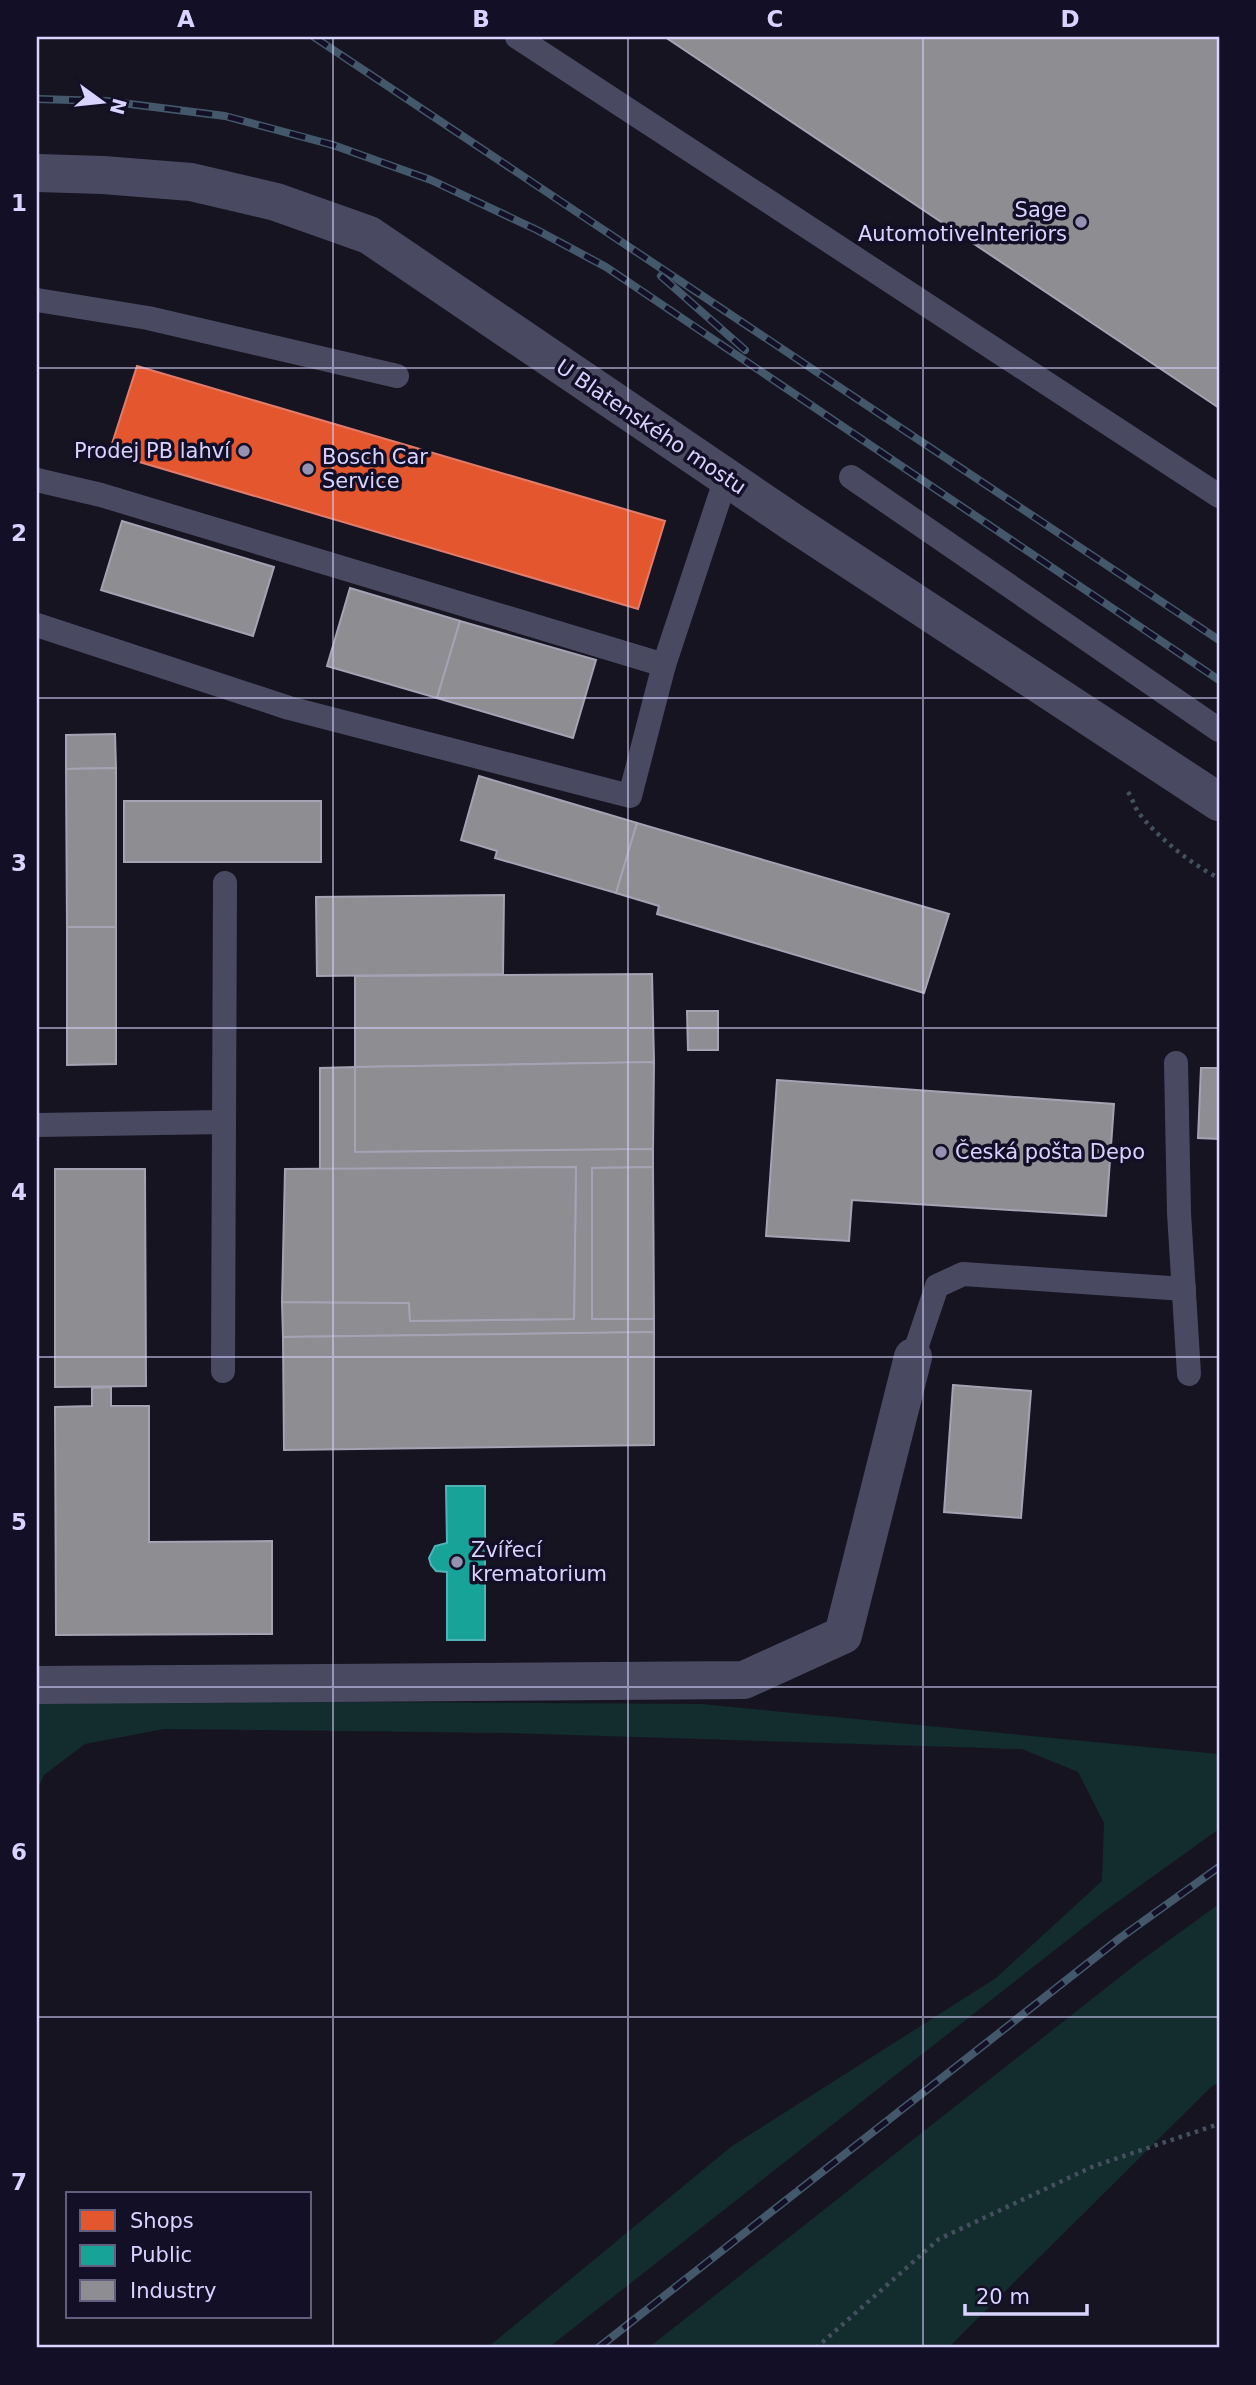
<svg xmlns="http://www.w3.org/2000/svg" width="1256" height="2385" viewBox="0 0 1256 2385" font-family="'DejaVu Sans',sans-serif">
	<rect width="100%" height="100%" fill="#161421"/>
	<!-- green -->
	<g fill="#132c2d">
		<polygon points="37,1700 701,1704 1219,1754 1219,1829 1102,1913 548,2348 487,2348 732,2146 996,1978 1102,1881 1104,1823 1078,1772 1022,1749 507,1733 164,1729 85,1744 44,1775 37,1790"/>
		<polygon points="1219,1904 1219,2082 1211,2087 948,2348 648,2348 1139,1962"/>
	</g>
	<!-- shops -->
	<polygon fill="#e4572e" stroke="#e17c6d" stroke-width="2" points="137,366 665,521 638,609 109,453"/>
	<!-- public -->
	<polygon fill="#17a398" stroke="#51b2b7" stroke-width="2" points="446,1486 485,1486 485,1640 447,1640 447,1572 436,1571 431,1565 429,1558 435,1546 447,1543"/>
	<!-- industry -->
	<g fill="#8d8d92" stroke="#a4a2b3" stroke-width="2">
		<polygon points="665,37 1219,37 1219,408"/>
		<polygon points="122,521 274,567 253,636 101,590"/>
		<polygon points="350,588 460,621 437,698 327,666"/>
		<polygon points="460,621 596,660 573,738 437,698"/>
		<polygon points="115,734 116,768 66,769 66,735"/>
		<polygon points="116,768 116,927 67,927 66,769"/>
		<polygon points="479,776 637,823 616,893 495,858 497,851 461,840"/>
		<rect x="124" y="801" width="197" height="61"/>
		<polygon points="637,823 949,914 924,993 657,914 659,906 616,893"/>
		<polygon points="504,895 503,974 317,976 316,897"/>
		<polygon points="67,927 116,927 116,1064 67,1065"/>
		<polygon points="652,974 654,1062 355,1067 355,976"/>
		<polygon points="687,1011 718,1011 718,1050 688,1050"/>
		<polygon points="654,1062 653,1149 355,1152 355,1067"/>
		<polygon points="355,1067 355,1152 653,1149 653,1167 592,1168 592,1319 654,1319 654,1332 283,1337 282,1302 409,1303 410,1321 574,1319 576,1167 320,1170 320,1068"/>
		<polygon points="1201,1068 1219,1068 1219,1139 1198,1138"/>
		<polygon points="777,1080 1114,1104 1106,1216 852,1200 849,1241 766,1236"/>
		<polygon points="576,1167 574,1319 410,1321 409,1303 282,1302 285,1169"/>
		<polygon points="653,1167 654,1319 592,1319 592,1168"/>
		<polygon points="55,1169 145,1169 146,1386 55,1387"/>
		<polygon points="654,1332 654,1445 284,1450 283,1337"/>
		<polygon points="953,1385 1031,1391 1021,1518 944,1512"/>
		<polygon points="111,1387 111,1406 149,1406 149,1542 272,1541 272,1634 56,1635 55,1407 92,1406 92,1388"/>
	</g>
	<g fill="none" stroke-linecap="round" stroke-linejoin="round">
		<!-- path -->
		<g stroke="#44505f" stroke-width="4.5" stroke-dasharray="3.5 5" stroke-linecap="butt">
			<path d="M1128 792C1132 798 1134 805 1138 812 1155 835 1193 866 1219 878"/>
			<polyline points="816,2348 939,2239 1094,2166 1219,2124"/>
		</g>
		<!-- service -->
		<g stroke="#4a4962" stroke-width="24">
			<polyline points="517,37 1219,496"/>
			<polyline points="37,300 148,318 397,376"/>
			<polyline points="851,477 1219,730"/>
			<polyline points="37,480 101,495 664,665"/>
			<polyline points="37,625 289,708 630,796 664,665 726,478"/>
			<polyline points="1176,1063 1179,1213 1189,1374"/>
			<polyline points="37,1125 224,1122"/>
			<polyline points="913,1357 937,1286 963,1274 1184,1289"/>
			<polyline points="223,1371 225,883"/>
		</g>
		<!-- minor -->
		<g stroke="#4a4962" stroke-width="38">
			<polyline points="37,173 103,175 191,182 276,202 369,235 792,522 1219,802"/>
			<polyline points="37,1685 744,1680 843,1635 913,1357"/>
		</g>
		<defs>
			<g id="rail">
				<polyline points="314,37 1219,640"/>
				<polyline points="37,99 106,101 225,116 333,145 431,180 537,230 606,267 1219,680"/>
				<polyline points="661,276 745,350"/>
				<polyline points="598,2348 1120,1938 1219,1867"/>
			</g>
		</defs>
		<!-- rail casing -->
		<use href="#rail" stroke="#43596b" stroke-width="8"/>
		<!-- rail -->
		<use href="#rail" stroke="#130f26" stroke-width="5" stroke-dasharray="16" stroke-linecap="butt"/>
	</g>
	<!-- grid -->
	<path fill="none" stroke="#d9d4ff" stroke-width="2" stroke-opacity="0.55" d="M333 37V2348M628 37V2348M923 37V2348M37 368H1219M37 698H1219M37 1028H1219M37 1357H1219M37 1687H1219M37 2017H1219"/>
	<!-- markers -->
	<g fill="#9591b1" stroke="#130f26" stroke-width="2.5">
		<circle cx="1081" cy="222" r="7"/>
		<circle cx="244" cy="451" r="7"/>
		<circle cx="308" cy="469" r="7"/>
		<circle cx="941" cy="1152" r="7"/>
		<circle cx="457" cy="1562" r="7"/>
	</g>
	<g text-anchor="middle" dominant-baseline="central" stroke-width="7" stroke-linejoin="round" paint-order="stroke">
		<!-- poi labels -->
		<g font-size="21" fill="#d9d4ff" stroke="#130f26" text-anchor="start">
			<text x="1067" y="210" text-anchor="end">Sage<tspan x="1067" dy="24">AutomotiveInteriors</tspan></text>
			<text x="230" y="451" text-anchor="end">Prodej PB lahví</text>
			<text x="322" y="457">Bosch Car<tspan x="322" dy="24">Service</tspan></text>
			<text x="955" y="1152">Česká pošta Depo</text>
			<text x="471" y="1550">Zvířecí<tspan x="471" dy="24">krematorium</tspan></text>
		</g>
		<!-- street labels -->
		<g font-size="21" fill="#d9d4ff" stroke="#130f26">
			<text transform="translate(651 427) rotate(34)">U Blatenského mostu</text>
		</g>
	</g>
	<!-- border -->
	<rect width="1256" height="2385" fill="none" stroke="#130f26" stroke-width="77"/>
	<!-- legend -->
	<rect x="66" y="2192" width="245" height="126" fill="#130f26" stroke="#625e7d" stroke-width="2"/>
	<rect x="80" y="2210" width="35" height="21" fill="#e4572e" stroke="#625e7d" stroke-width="2"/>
	<text x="130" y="2228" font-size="21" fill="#d9d4ff">Shops</text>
	<rect x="80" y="2245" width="35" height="21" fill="#17a398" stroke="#625e7d" stroke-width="2"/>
	<text x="130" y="2262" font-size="21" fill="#d9d4ff">Public</text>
	<rect x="80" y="2280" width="35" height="21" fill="#8d8d92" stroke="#625e7d" stroke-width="2"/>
	<text x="130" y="2298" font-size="21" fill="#d9d4ff">Industry</text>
	<!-- north arrow -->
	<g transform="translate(102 102) rotate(105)" stroke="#130f26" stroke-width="5" paint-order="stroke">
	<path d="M0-5L12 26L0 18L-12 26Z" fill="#d9d4ff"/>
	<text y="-10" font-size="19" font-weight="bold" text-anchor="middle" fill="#d9d4ff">N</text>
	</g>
	<!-- scale -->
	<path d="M965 2304v10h122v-10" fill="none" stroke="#d9d4ff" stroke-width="3.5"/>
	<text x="976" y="2304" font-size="21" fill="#d9d4ff" stroke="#130f26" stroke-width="5" paint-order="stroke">20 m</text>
	<rect x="38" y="38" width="1180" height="2308" fill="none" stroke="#d9d4ff" stroke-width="2.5"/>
	<g font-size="23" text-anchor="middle" font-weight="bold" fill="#d9d4ff">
		<text x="186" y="27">A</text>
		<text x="481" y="27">B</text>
		<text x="775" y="27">C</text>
		<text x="1070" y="27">D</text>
		<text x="19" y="211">1</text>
		<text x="19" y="541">2</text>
		<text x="19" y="871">3</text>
		<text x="19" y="1200">4</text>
		<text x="19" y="1530">5</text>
		<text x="19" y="1860">6</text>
		<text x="19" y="2190">7</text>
	</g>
</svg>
